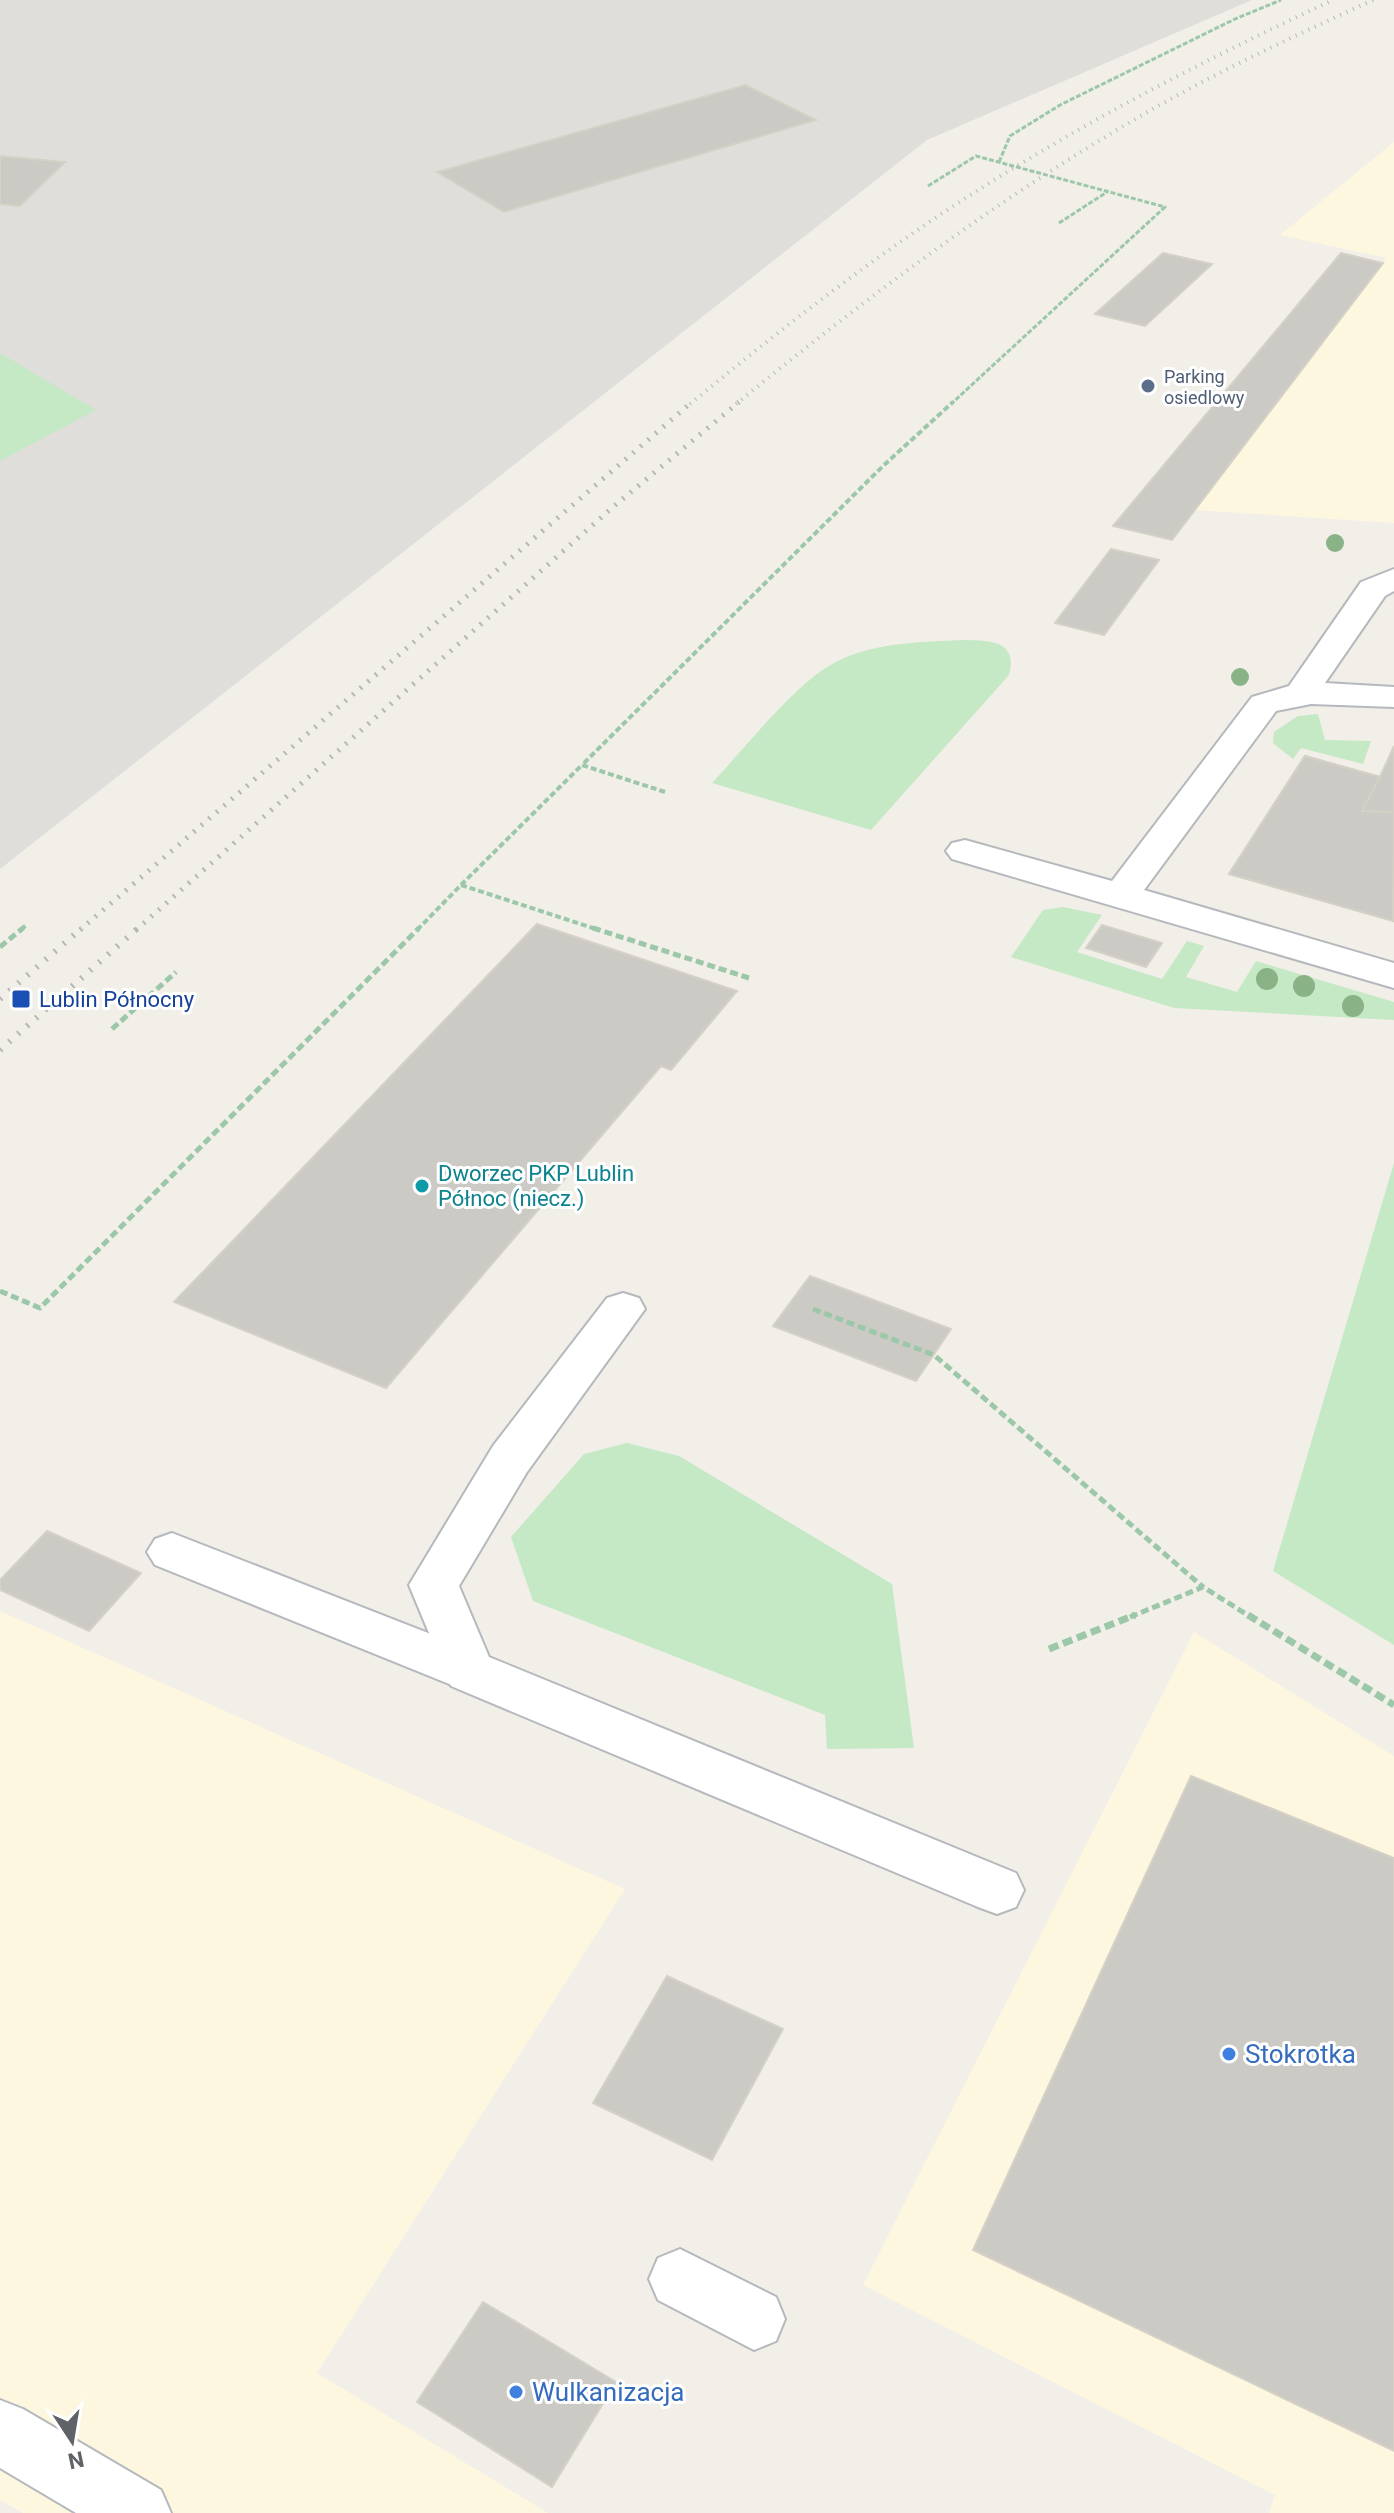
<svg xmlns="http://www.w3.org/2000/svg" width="1394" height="2513" viewBox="0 0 1394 2513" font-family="Roboto,sans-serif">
	<rect width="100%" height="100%" fill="#f1efe8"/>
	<!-- commercial -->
	<g fill="#fef7e0">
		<polygon points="1394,142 1394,523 1194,510 1387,258 1280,235"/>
		<polygon points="0,1611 625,1889 317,2373 548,2513 23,2513 0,2500"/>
		<polygon points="1194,1632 1394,1756 1394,2513 1269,2513 1275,2495 863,2285"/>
	</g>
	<!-- industrial -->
	<polygon fill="#e0deda" points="0,0 1252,0 927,140 0,869"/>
	<!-- green -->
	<g fill="#c5e8c5">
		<polygon points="0,353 96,410 0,461"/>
		<path d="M966 640C992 641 1018 641 1009 675L871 830 712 783C743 750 793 687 829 666 868 642 921 642 966 640Z"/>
		<polygon points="1318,714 1325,740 1371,741 1363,764 1301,748 1293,759 1273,743 1274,732 1298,716"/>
		<polygon points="1063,907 1102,915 1077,952 1162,979 1187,941 1204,946 1186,977 1237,992 1256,961 1394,1002 1394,1020 1174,1008 1011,957 1043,910"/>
		<polygon points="1394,1163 1394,1645 1273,1571"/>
		<polygon points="627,1443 679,1456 892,1584 914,1748 827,1749 825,1715 533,1601 511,1537 584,1454"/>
	</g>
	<!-- building -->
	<g fill="#cccac5" stroke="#d6d1c6" stroke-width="2">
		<polygon points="745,85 816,120 504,212 437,172"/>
		<polygon points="0,156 65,162 20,206 0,204"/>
		<polygon points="1163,253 1212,264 1145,326 1095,314"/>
		<polygon points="1341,253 1383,263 1172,540 1113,526"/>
		<polygon points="1111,549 1159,560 1104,635 1055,623"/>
		<polygon points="1394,746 1393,921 1229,874 1305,756 1380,777"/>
		<polygon points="1305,756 1380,777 1362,811 1394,812 1393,921 1229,874"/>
		<polygon points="537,924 737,991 671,1070 661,1066 386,1388 174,1302"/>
		<polygon points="1102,925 1162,943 1146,967 1086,948"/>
		<polygon points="810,1276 951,1329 916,1381 773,1326"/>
		<polygon points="47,1531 141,1573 89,1631 0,1590 0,1580"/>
		<polygon points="1191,1776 1394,1858 1394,2451 973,2250"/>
		<polygon points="667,1976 783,2029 712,2160 593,2103"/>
		<polygon points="483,2302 616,2382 552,2487 417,2402"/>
	</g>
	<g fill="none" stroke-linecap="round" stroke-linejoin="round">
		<defs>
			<g id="service">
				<polygon points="1394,569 1394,591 1385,596 1325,683 1394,687 1394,707 1311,704 1276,711 1144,890 1394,963 1394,988 952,859 946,851 952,843 965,840 1112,881 1252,697 1289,686 1361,582"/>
				<polygon points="172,1533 487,1656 495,1671 487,1686 469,1692 155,1565 147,1552 155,1539"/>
				<polygon points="680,2249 776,2297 785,2319 776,2341 754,2350 658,2300 649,2279 658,2258"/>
				<polygon points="0,2400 23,2409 161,2490 171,2513 76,2513 0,2468"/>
			</g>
			<polygon id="minor" points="623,1293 639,1298 645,1309 527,1472 459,1586 489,1657 1016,1873 1024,1890 1016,1907 997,1914 978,1907 451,1686 409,1585 493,1446 607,1298"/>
		</defs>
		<!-- service casing -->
		<use href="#service" stroke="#b5b8bc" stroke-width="4"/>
		<!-- minor casing -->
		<use href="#minor" stroke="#b5b8bc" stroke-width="4"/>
		<!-- path-far3 -->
		<g stroke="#9cc7a9" stroke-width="3" stroke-dasharray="5 2" stroke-linecap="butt">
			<polyline points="999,162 1010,136 1060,105 1235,19 1281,0"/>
			<polyline points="928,186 976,156 1165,207 951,404"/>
			<polyline points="1059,223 1107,192"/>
		</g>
		<!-- path-far2 -->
		<g stroke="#9cc7a9" stroke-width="4" stroke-dasharray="6 3" stroke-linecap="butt">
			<polyline points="665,792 582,765 883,466 953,402"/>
			<polyline points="461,885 582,765"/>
			<polyline points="21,930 26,925"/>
			<polyline points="417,930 461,885 599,930"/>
		</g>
		<!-- path-far1 -->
		<g stroke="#9cc7a9" stroke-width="5" stroke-dasharray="8 4" stroke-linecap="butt">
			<polyline points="593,928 749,978"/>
			<polyline points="0,947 23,928"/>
			<polyline points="112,1029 176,972"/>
			<polyline points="0,1291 40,1308 419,928"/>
			<polyline points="813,1309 934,1355 1203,1587"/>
			<polyline points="1130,1617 1203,1587 1251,1617"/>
		</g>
		<!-- path -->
		<g stroke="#9cc7a9" stroke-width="7" stroke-dasharray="10 5" stroke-linecap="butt">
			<polyline points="1248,1615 1394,1705"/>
			<polyline points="1049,1649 1135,1615"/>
		</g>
		<!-- service -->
		<use href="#service" fill="#fff" fill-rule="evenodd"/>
		<!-- minor -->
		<use href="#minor" fill="#fff" fill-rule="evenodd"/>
		<!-- rail-far2 -->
		<g stroke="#b6b7b8" stroke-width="4" stroke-dasharray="1 6" stroke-linecap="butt">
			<path d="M690 404C776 333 864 264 958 203 1078 125 1204 60 1333 0"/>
			<path d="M736 404C872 293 1013 187 1167 101 1234 64 1303 32 1373 0"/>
		</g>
		<!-- rail-far1 -->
		<g stroke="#b6b7b8" stroke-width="5" stroke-dasharray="2 8" stroke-linecap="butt">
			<polyline points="80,930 692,402"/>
			<polyline points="136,930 613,507 739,402"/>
		</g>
		<!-- rail -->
		<g stroke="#b6b7b8" stroke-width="6" stroke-dasharray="2 10" stroke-linecap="butt">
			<polyline points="0,999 82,928"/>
			<polyline points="0,1050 138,928"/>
		</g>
	</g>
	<!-- trees -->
	<g fill="#89b387">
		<circle cx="1335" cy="543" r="9"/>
		<circle cx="1240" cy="677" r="9"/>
		<circle cx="1267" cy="979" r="11"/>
		<circle cx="1304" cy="986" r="11"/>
		<circle cx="1353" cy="1006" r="11"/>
	</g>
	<!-- markers -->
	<circle fill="#5c6f8a" stroke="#fff" stroke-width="3" cx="1148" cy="386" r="8"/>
	<rect fill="#1a4fb4" stroke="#fff" stroke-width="3" x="11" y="989" width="20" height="20" rx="4"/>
	<circle fill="#0f9aa8" stroke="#fff" stroke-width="3" cx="422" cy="1186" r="8"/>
	<g fill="#3f7fe0" stroke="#fff" stroke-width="3">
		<circle cx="1229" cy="2054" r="8"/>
		<circle cx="516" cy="2392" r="8"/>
	</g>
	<g text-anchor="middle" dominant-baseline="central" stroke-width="6" stroke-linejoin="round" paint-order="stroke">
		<!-- far-service labels -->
		<g font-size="18" fill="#4e5e75" stroke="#fff" text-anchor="start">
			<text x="1164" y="376">Parking<tspan x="1164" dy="21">osiedlowy</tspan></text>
		</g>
		<!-- transit labels -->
		<g font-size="22" fill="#164399" stroke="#fff" text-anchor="start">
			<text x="39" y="999">Lublin Północny</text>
		</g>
		<!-- culture labels -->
		<g font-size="22" fill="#0d838f" stroke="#fff" text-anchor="start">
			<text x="438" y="1173">Dworzec PKP Lublin<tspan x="438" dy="25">Północ (niecz.)</tspan></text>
		</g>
		<!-- near-shop labels -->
		<g font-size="26" fill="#366cbe" stroke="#fff" text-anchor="start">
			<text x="1245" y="2054">Stokrotka</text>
			<text x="532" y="2392">Wulkanizacja</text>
		</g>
	</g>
	<!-- north arrow -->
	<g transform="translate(72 2441) rotate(168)" stroke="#ffffff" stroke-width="6" paint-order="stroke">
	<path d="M0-6L14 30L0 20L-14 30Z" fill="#5f6368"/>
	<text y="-12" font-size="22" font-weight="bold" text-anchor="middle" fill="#5f6368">N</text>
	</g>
</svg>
